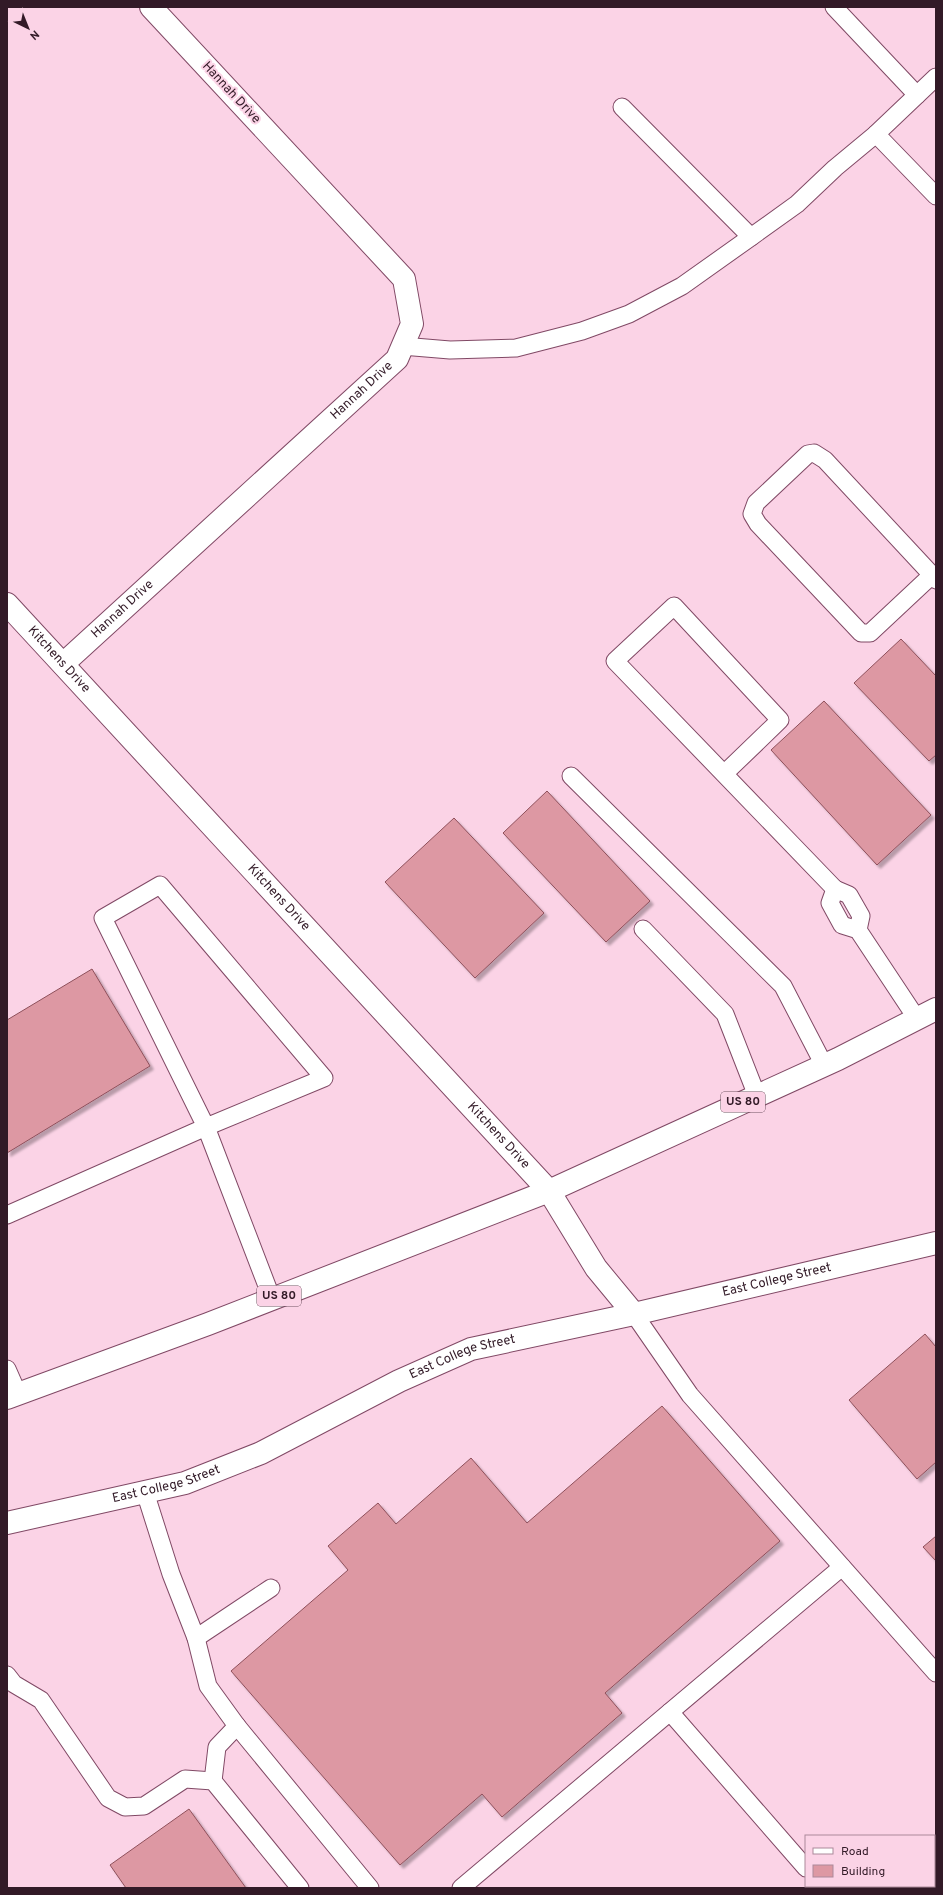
<svg xmlns="http://www.w3.org/2000/svg" width="943" height="1895" viewBox="0 0 943 1895" font-family="Overpass,sans-serif">
	<defs>
		<filter id="shadow"><feDropShadow dx="3.5" dy="3.5" stdDeviation="1" flood-color="#0004"/></filter>
	</defs>
	<rect width="100%" height="100%" fill="#fbd3e6"/>
	<!-- building -->
	<g fill="#dd98a3" stroke="#8e505b" filter="url(#shadow)">
		<polygon points="901,639 936,676 936,755 929,761 854,683"/>
		<polygon points="824,701 931,815 877,865 771,750"/>
		<polygon points="547,791 650,901 606,942 503,833"/>
		<polygon points="454,818 544,913 475,978 385,882"/>
		<polygon points="92,969 150,1066 7,1153 7,1020"/>
		<polygon points="925,1334 936,1347 936,1462 917,1479 849,1400"/>
		<polygon points="662,1406 780,1541 605,1693 622,1713 502,1817 482,1794 400,1865 231,1671 348,1570 328,1546 378,1503 396,1524 471,1458 527,1523"/>
		<polygon points="936,1536 936,1561 923,1547"/>
		<polygon points="189,1809 246,1888 126,1888 110,1865"/>
	</g>
	<g fill="none" stroke-linecap="round" stroke-linejoin="round">
		<defs>
			<g id="service">
				<polyline points="834,7 917,95"/>
				<polyline points="936,77 876,134 936,196"/>
				<polyline points="622,107 751,237"/>
				<polyline points="402,346 450,350 516,348 582,331 629,314 682,286 751,237 797,204 835,168 876,134"/>
				<polyline points="932,575 870,633 861,633 758,524 752,514 756,503 808,454 814,453 825,460 932,575 936,580"/>
				<polyline points="724,774 780,720 674,606 615,661 835,889"/>
				<polyline points="571,776 783,986 824,1065"/>
				<polyline points="643,929 725,1014 757,1096"/>
				<polyline points="858,930 861,916 849,895 835,889 830,903 842,925 858,930 917,1019"/>
				<polyline points="7,1215 206,1127 103,918 160,885 324,1078 206,1127 272,1299"/>
				<polyline points="634,1314 690,1395 936,1673"/>
				<polyline points="7,1369 18,1394"/>
				<polyline points="145,1492 171,1574 196,1638 208,1686 237,1726 370,1888"/>
				<polyline points="196,1638 271,1588"/>
				<polyline points="7,1675 14,1684 41,1700 108,1798 125,1807 144,1806 185,1779 213,1781 300,1888"/>
				<polyline points="670,1712 806,1868"/>
				<polyline points="213,1781 217,1747 237,1726"/>
				<polyline points="822,1886 823,1888"/>
				<polyline points="461,1888 842,1567"/>
			</g>
			<g id="minor">
				<path id="s1" d="M7 604 549 1191 596 1268 634 1314"/>
				<path id="s2" d="M63 664 397 359 412 324 404 279 151 7"/>
				<path id="s3" d="M7 1523 185 1483 261 1453 399 1381 471 1349 634 1314 936 1243"/>
			</g>
			<polyline id="primary" points="7,1398 208,1324 549,1191 838,1059 936,1009"/>
		</defs>
		<!-- service casing -->
		<use href="#service" stroke="#804965" stroke-width="19"/>
		<!-- minor casing -->
		<use href="#minor" stroke="#804965" stroke-width="24"/>
		<!-- primary casing -->
		<use href="#primary" stroke="#804965" stroke-width="24"/>
		<!-- service -->
		<use href="#service" stroke="#fff" stroke-width="17"/>
		<!-- minor -->
		<use href="#minor" stroke="#fff" stroke-width="22"/>
		<!-- primary -->
		<use href="#primary" stroke="#fff" stroke-width="22"/>
	</g>
	<g text-anchor="middle" dominant-baseline="central" stroke-width="4" stroke-linejoin="round" paint-order="stroke">
		<!-- shield labels -->
		<g fill="#fbd3e6" stroke="#6e5260" stroke-width="1">
			<rect x="721" y="1092" width="44" height="20" rx="3"/>
			<rect x="257" y="1286" width="44" height="20" rx="3"/>
		</g>
		<g font-size="12" font-weight="bold" fill="#321a27">
			<text x="743" y="1102">US 80</text>
			<text x="279" y="1296">US 80</text>
		</g>
		<!-- street labels -->
		<g font-size="13" fill="#321a27" stroke="#fbd3e6">
			<text transform="translate(231 93) rotate(47)">Hannah Drive</text>
			<text stroke="none"><textPath href="#s2" startOffset="405">Hannah Drive</textPath></text>
			<text stroke="none"><textPath href="#s2" startOffset="81">Hannah Drive</textPath></text>
			<text stroke="none"><textPath href="#s1" startOffset="76">Kitchens Drive</textPath></text>
			<text stroke="none"><textPath href="#s1" startOffset="400">Kitchens Drive</textPath></text>
			<text stroke="none"><textPath href="#s1" startOffset="724">Kitchens Drive</textPath></text>
			<text stroke="none"><textPath href="#s3" startOffset="812">East College Street</textPath></text>
			<text stroke="none"><textPath href="#s3" startOffset="488">East College Street</textPath></text>
			<text stroke="none"><textPath href="#s3" startOffset="164">East College Street</textPath></text>
		</g>
	</g>
	<!-- border -->
	<rect width="943" height="1895" fill="none" stroke="#321a27" stroke-width="16"/>
	<!-- legend -->
	<rect x="805" y="1835" width="130" height="52" fill="#fbd3e6" stroke="#ab899a"/>
	<rect x="813" y="1848" width="20" height="6" fill="#ffffff" stroke="#ab899a"/>
	<text x="841" y="1855" font-size="12" fill="#321a27">Road</text>
	<rect x="813" y="1865" width="20" height="12" fill="#dd98a3" stroke="#ab899a"/>
	<text x="841" y="1875" font-size="12" fill="#321a27">Building</text>
	<!-- north arrow -->
	<g transform="translate(28 28) rotate(137)" stroke="#fbd3e6" stroke-width="3" paint-order="stroke">
	<path d="M0-3L7 15L0 10L-7 15Z" fill="#321a27"/>
	<text y="-6" font-size="11" font-weight="bold" text-anchor="middle" fill="#321a27">N</text>
	</g>
</svg>
